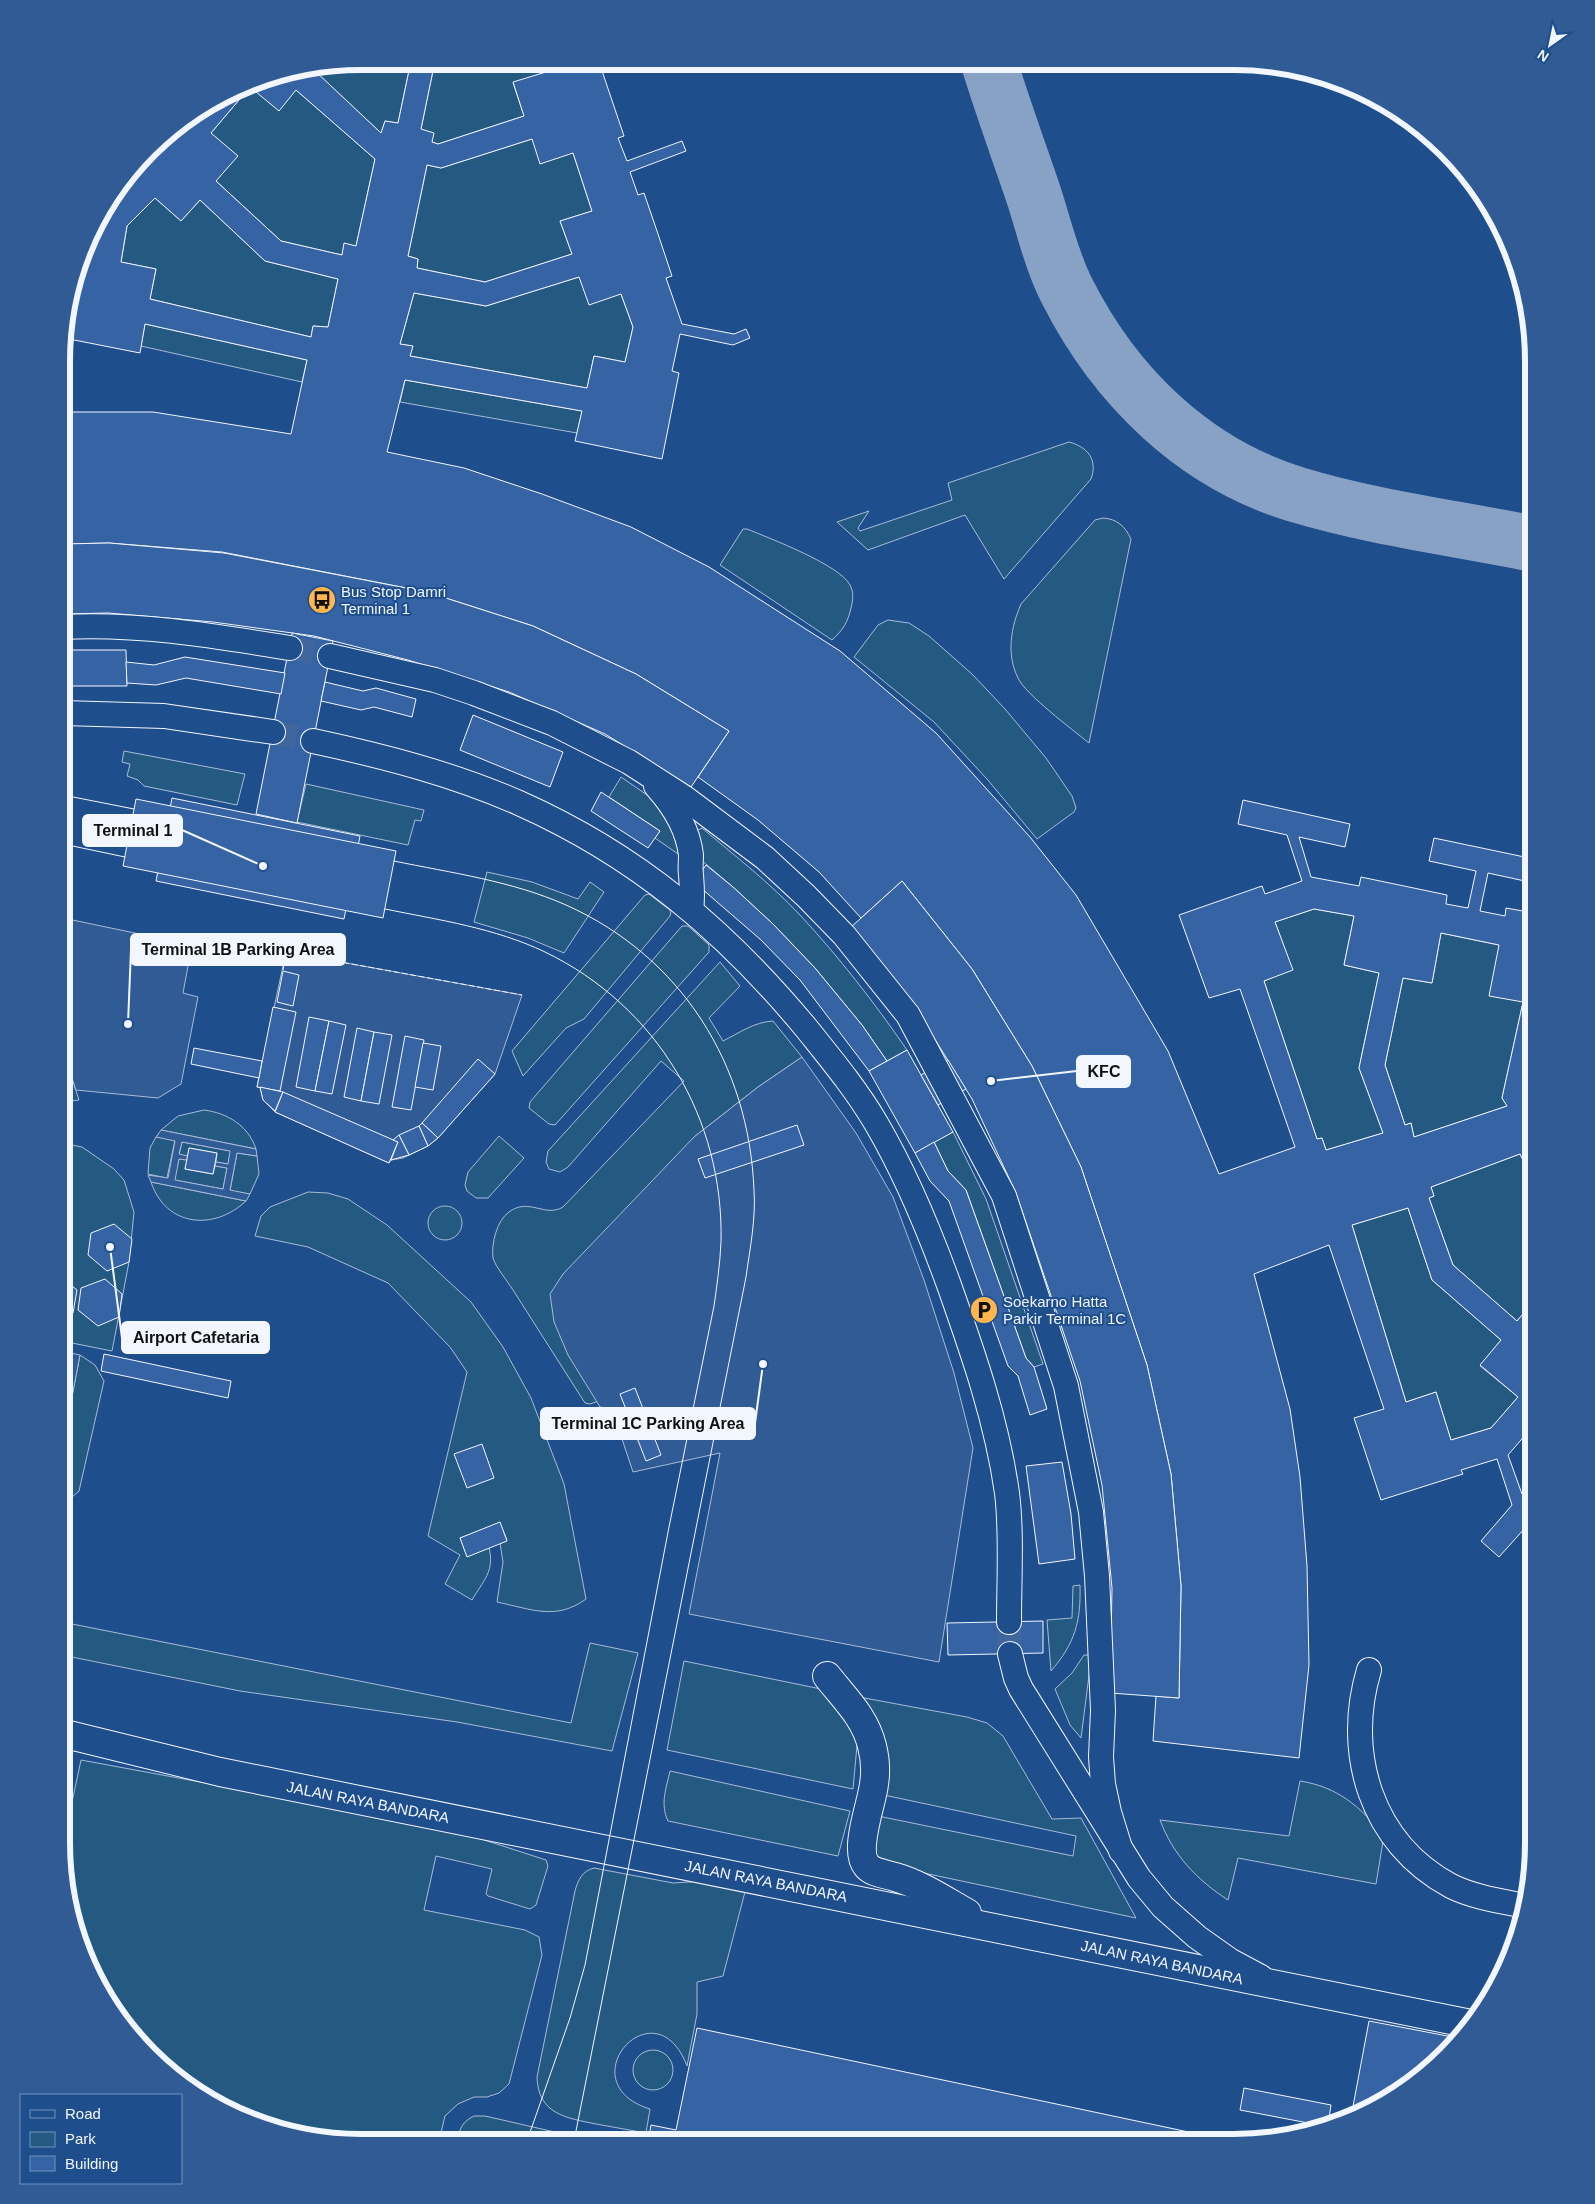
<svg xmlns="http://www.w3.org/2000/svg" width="1595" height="2204" viewBox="0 0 1595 2204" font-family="Arial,sans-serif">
	<rect width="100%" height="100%" fill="#1f4e8c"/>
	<!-- green -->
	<g fill="#245a82" stroke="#a8bbd7">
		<polygon points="361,61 411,61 398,123 385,121 381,133 312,69"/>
		<polygon points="435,61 543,62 546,72 513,83 524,116 438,144 432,142 421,129"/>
		<polygon points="250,87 296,90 375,159 356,246 344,244 342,255 281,241 216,181 211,133"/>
		<polygon points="532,139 573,153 592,211 560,221 572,254 485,282 417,268 418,259 408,256 427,165 441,168"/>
		<polygon points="155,198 181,221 200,200 265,261 338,279 328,327 313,326 311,337 150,299 156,269 121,262 127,226"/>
		<polygon points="579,277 621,294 633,327 625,362 594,356 587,388 410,356 413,346 400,344 414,293 486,306"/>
		<polygon points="145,324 307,360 302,382 141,346"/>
		<polygon points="405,380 582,411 577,433 400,402"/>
		<path d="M1069 442C1088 447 1098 460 1091 479L1004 579 965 515 868 550 837 522 869 511 858 528 860 531 952 500 948 483Z"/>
		<path d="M1103 518C1117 519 1125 526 1131 539L1089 743C1073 730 1025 694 1018 678 1006 654 1011 627 1021 604L1095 520Z"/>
		<path d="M743 529H747C769 538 840 565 850 585 854 593 853 600 851 608 848 622 843 630 832 640L720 565Z"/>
		<polygon points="888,620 909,623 929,636 972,674 1005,709 1046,758 1072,796 1076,808 1074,812 1037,839 987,779 934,722 854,657 878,625"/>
		<polygon points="124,751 245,774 237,805 144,786 138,780 127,776 130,764 122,762"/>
		<polygon points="621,777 650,797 670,820 681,856 655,838 660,831 609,797"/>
		<polygon points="306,784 424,810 421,821 415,820 408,845 297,822"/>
		<path d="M702 828C735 856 770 883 800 915 839 957 874 1002 907 1050L887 1061 862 1025 815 968 773 924 733 887 700 859 696 831Z"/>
		<polygon points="487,872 532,882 578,899 590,882 604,892 564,953 528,938 474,922"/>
		<polygon points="649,894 671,911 670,916 584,1019 566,1028 523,1076 512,1051 645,895"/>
		<polygon points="1314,909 1354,916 1344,965 1379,973 1359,1068 1383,1133 1326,1150 1322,1138 1317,1139 1264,981 1292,969 1275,922"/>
		<polygon points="682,926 688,926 709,945 709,952 555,1125 549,1124 529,1108 530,1102"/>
		<polygon points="1441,933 1499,945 1523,1002 1502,1098 1507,1106 1414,1137 1411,1123 1405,1125 1385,1065 1403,978 1432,983"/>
		<path d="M720 962 740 986 709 1018 723 1041C739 1033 754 1022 773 1021L802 1057 758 1087 694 1137 620 1394 590 1404 585 1403C561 1365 537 1328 513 1290 508 1282 495 1266 493 1258 491 1244 497 1220 509 1212 529 1197 545 1218 563 1207L684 1081 661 1061 568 1167 560 1172 549 1169 546 1162 548 1151Z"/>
		<polygon points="63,1051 79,1100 63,1102"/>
		<path d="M204 1110C227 1113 248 1125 256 1149L161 1130 178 1116Z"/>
		<polygon points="953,1132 986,1199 1043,1364 1034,1367 1026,1358 966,1190 948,1171 934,1142"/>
		<polygon points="499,1136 524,1158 488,1198 476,1198 467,1191 465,1185 468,1172"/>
		<polygon points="156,1137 175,1140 167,1178 148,1174 150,1148"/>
		<polygon points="182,1142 231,1151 228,1164 216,1162 217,1153 189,1148 188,1156 179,1155"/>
		<polygon points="62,1143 82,1147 114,1169 124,1180 134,1212 129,1262 112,1351 62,1341"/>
		<polygon points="237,1153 257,1156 259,1174 250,1194 230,1191"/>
		<polygon points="1520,1154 1526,1166 1533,1173 1533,1302 1517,1321 1453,1265 1429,1198 1434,1196 1431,1187"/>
		<polygon points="179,1159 187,1160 185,1169 213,1174 215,1166 227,1168 223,1189 174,1180"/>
		<path d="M151 1182 246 1201C214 1231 166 1227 151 1182Z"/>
		<path d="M308 1192 328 1193 348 1199 387 1225 471 1302 503 1347 531 1398 564 1484 586 1599C556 1621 531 1609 497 1602L503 1562 500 1543 507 1540 500 1523 460 1538 467 1556 489 1548C495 1571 483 1581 472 1600L445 1584 460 1555 428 1536 467 1372 450 1347 388 1283 308 1247 255 1236 261 1216 270 1207Z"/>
		<circle cx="445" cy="1223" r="17"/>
		<polygon points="1408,1208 1432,1280 1501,1340 1480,1366 1518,1397 1491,1428 1451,1440 1436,1392 1406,1402 1352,1225"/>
		<polygon points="80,1355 95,1365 104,1381 79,1491 62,1506 62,1449"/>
		<path d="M1080 1585C1081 1622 1075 1643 1051 1671L1047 1620 1072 1618 1073 1586Z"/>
		<polygon points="62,1622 571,1723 590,1643 638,1653 612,1751 457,1722 240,1691 62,1655"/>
		<polygon points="1084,1655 1088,1655 1091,1660 1081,1738 1070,1725 1055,1689 1072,1673"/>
		<polygon points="684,1661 821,1689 858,1735 853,1789 667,1750"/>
		<polygon points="859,1697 967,1717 987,1723 1003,1736 1052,1819 1081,1818 1136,1918 872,1862 878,1816 1073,1856 1076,1836 884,1795"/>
		<polygon points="81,1760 444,1827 546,1860 548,1866 536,1905 530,1909 488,1896 486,1894 492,1869 436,1856 424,1910 525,1930 539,1937 542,1955 509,2084 499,2093 487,2097 474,2097 458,2104 445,2116 439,2141 322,2140 247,2120 179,2081 123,2026 92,1975 67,1902 62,1849"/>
		<path d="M670 1771 850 1811 838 1856 668 1821C660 1804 666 1789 670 1771Z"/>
		<path d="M1300 1781C1338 1787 1359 1806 1384 1835L1376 1884 1238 1858 1228 1900C1197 1880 1173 1855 1160 1820L1289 1836Z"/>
		<path d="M594 1868 673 1883 706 1881 746 1888 723 1976 697 1982V2014L687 2066C655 1982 566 2083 650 2109L646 2133C629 2130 613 2127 596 2124 566 2118 538 2114 537 2077L575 1891C578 1880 582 1871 594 1868Z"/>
		<circle cx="653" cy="2070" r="20"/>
		<path d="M474 2116H485L594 2141H457C460 2128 462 2122 474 2116Z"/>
	</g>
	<!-- parking -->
	<g fill="#305b95" stroke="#a8bbd7" fill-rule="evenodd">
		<polygon points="63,918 192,945 183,993 198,997 181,1084 158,1098 76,1090 63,1051"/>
		<polygon points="286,952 522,995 495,1074 438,1138 428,1146 403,1158 391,1160 389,1163 275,1112 263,1100 260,1087 257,1087"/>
		<polygon points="802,1057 856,1133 893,1197 924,1280 954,1373 973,1448 939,1662 689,1614 720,1453 633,1472 612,1409 600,1407 568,1355 554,1322 550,1294 563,1274 694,1137 758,1087"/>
		<path d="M161 1130 256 1149 257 1156 237 1153 230 1190 250 1194 246 1201 151 1182 148 1175 168 1178 175 1141 156 1137ZM182 1142 230 1151 228 1164 216 1162 215 1166 227 1168 223 1189 175 1180 179 1159 187 1160 188 1156 179 1154Z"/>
		<polygon points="62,1351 80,1355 62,1449"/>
	</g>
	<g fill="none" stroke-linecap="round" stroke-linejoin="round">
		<!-- taxiway -->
		<path stroke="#88a2c6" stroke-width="56" d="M989 63C1003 108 1019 152 1034 196 1044 227 1052 262 1067 291 1115 386 1194 464 1298 495 1375 518 1455 528 1534 544"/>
	</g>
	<!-- building -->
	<g fill="#3563a3" stroke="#f2f6ff" fill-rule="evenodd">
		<path d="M411 61H435L421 129 434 133 432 142 438 144 524 116 513 82 546 72 543 62H599L624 136 618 138 627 161 682 141 686 151 630 172 638 195 644 193 658 234 672 276 666 278 682 324 734 334 746 329 750 338 733 345 680 334 672 371 679 373 662 459 575 441 582 411 405 380 387 452 464 468 542 494 631 527 709 567 840 651 936 733 1030 837 1076 895 1168 1051 1219 1174 1295 1147 1240 989 1209 998 1179 915 1262 886 1265 894 1302 881 1287 835 1238 824 1243 800 1350 824 1345 847 1299 837 1311 877 1359 886 1361 877 1447 895 1446 904 1468 908 1476 871 1429 861 1434 838 1534 859V883L1488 873 1480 911 1505 916 1506 908 1534 913 1533 1068 1528 1092 1529 1098 1533 1096V1173L1526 1166 1520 1154 1431 1187 1434 1196 1429 1198 1453 1265 1517 1321 1533 1302V1426L1508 1455 1522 1494 1533 1481V1519L1499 1557 1481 1541 1512 1505 1497 1459 1461 1470 1463 1474 1381 1500 1354 1418 1384 1409 1329 1245 1254 1274 1290 1409 1300 1477 1307 1566 1309 1665 1299 1758 1153 1741 1156 1696 1179 1698 1181 1586 1171 1474 1147 1365 1081 1167 1032 1066 972 969 902 881 861 918 819 872 758 820 698 777 729 731 636 674 533 626 427 592 222 552 109 543 63 544 64 412H153L291 434 307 360 145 324 140 353 64 338V322L101 211 164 135 264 77 313 69 381 133 385 121 398 123ZM250 87 279 111 296 90 375 159 356 246 344 243 342 255 281 241 216 181 238 156 211 133ZM532 139 540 164 573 153 592 211 560 221 572 254 485 282 417 268 418 259 408 256 427 165 441 168ZM155 198 181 221 200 200 265 261 338 279 328 327 313 326 311 337 150 299 156 269 121 262 127 226ZM579 277 589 305 621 294 633 327 625 362 594 356 587 388 410 356 413 346 400 344 414 293 486 306ZM1314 909 1354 916 1344 965 1379 973 1359 1068 1383 1133 1326 1150 1322 1138 1317 1139 1264 981 1293 970 1275 922ZM1441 933 1499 945 1489 996 1523 1002 1502 1098 1507 1106 1414 1137 1411 1123 1405 1125 1385 1065 1403 978 1432 983ZM1408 1208 1432 1280 1501 1340 1480 1365 1518 1397 1491 1428 1451 1440 1436 1392 1406 1402 1352 1225Z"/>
		<polygon points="109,543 224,553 427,592 533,626 636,674 729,731 691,787 605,734 509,692 408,660 314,636 213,622 108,613 63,614 63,544"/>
		<polygon points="292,633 333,641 297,823 256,814"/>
		<polygon points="63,650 126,650 127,686 63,686"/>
		<polygon points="185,657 285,673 281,694 186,678 156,685 127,683 126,662 154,665"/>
		<polygon points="325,682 363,691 376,688 416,699 412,717 374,707 361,710 321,701"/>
		<polygon points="473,715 563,752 550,787 460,750"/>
		<polygon points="601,792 660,831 648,848 591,811"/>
		<polygon points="172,798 360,836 344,919 156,881"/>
		<polygon points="136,799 396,851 383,918 123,866"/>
		<polygon points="706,865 733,887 773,924 815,968 862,1025 887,1061 869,1071 800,980 761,940 694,882"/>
		<polygon points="902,881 972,969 1032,1066 1081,1167 1147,1365 1171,1474 1181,1586 1179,1698 1110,1693 1112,1588 1102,1485 1080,1381 1016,1193 972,1099 916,1009 850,928"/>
		<polygon points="283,971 299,975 293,1006 277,1002"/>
		<polygon points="273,1007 296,1012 280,1091 257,1087"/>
		<polygon points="309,1017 329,1021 315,1091 296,1087"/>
		<polygon points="329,1021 346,1025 332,1094 315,1091"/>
		<polygon points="357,1028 374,1032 361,1101 344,1097"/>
		<polygon points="374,1032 392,1035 379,1104 361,1101"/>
		<polygon points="405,1036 424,1040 411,1110 392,1107"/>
		<polygon points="423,1043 441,1046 433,1090 415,1087"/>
		<polygon points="194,1048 262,1061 259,1078 191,1064"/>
		<polygon points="907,1050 953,1132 915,1153 869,1071"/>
		<polygon points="478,1059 495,1074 438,1138 422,1123"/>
		<polygon points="948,1060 966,1089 938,1105 921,1075"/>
		<polygon points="260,1087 283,1092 275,1111 263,1100"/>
		<polygon points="283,1092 398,1142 389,1163 275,1112"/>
		<polygon points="422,1123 438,1138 428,1146 419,1126"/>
		<polygon points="797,1125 804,1145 705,1178 698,1159"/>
		<polygon points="419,1126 428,1146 409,1155 399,1135"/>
		<polygon points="399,1135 409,1155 391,1160 398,1142 393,1140"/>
		<polygon points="934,1142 948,1171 966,1190 1026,1358 1034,1367 1047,1409 1030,1415 1018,1376 1008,1366 949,1201 930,1181 915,1153"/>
		<polygon points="189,1148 217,1153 213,1174 185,1169"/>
		<polygon points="62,1220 70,1227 67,1249 62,1251"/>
		<polygon points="114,1224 132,1239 129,1262 107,1271 88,1255 91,1233"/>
		<polygon points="62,1278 77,1290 73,1313 62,1318"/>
		<polygon points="105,1279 122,1294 119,1317 98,1326 78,1310 81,1288"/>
		<polygon points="104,1354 231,1381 228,1398 101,1371"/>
		<polygon points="635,1388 661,1455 646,1461 620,1394"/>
		<polygon points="482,1444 494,1478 467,1488 454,1454"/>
		<polygon points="1062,1462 1071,1514 1075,1559 1039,1564 1026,1466"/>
		<polygon points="500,1522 507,1541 467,1557 460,1538"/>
		<polygon points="1043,1621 1043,1653 948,1655 947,1623"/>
		<polygon points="1369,2021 1458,2038 1431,2069 1366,2112 1351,2117"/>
		<polygon points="697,2028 1217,2138 1216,2143 648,2141 651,2125 676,2130"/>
		<polygon points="1244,2088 1331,2105 1328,2125 1324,2126 1240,2110"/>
	</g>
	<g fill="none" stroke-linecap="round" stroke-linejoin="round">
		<!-- minor-tunnel -->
		<g stroke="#3f679d" stroke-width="24" stroke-dasharray="24 12" stroke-linecap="butt">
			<polyline points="290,648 330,656"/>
			<polyline points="273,732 313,741"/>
			<polyline points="1009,1622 1010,1654"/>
		</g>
		<defs>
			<g id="minor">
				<path d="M63 627C139 623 215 636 290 648"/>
				<polyline points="330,656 435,680 474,693 552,723 629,762 685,798 765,858 806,896 844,935 908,1015 1004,1196 1066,1386 1091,1512 1097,1576 1103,1710 1101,1757 1103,1784 1109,1812 1121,1851"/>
				<polyline points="63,713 164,716 273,732"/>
				<path d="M313 741C383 756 453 774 519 803 636 855 725 930 807 1029 831 1059 856 1089 876 1123 906 1174 929 1230 949 1285 973 1353 997 1421 1007 1493 1012 1533 1009 1580 1009 1622"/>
				<path d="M656 786C673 805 688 829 691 855 691 861 690 868 691 875 692 887 693 898 691 910"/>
				<polyline points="1010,1654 1016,1678 1021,1689 1139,1878 1163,1907 1197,1937 1231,1961 1261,1977"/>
				<path d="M1369 1670C1344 1753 1371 1843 1451 1886 1473 1897 1500 1901 1525 1906"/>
			</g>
			<g id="major">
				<path d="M827 1676C845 1699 865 1717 872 1746 875 1758 876 1772 874 1784 872 1804 853 1850 867 1866 873 1873 886 1874 895 1877 920 1884 944 1900 967 1913"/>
				<polyline points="61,1733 220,1772 1471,2024"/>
			</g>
		</defs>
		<!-- minor casing -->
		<use href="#minor" stroke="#f2f6ff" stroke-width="26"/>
		<!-- major casing -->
		<use href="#major" stroke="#f2f6ff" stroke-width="30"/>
		<!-- minor -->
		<use href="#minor" stroke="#1f4e8c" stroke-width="24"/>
		<!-- major -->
		<use href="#major" stroke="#1f4e8c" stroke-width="28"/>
		<!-- tram -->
		<g stroke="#f2f6ff" stroke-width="1">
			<polyline points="63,795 134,809"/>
			<polyline points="63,844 125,857"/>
			<path d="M394 861C452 873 512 881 566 905 682 957 749 1065 754 1190 756 1219 750 1248 746 1277L574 2141"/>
			<path d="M385 909C439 920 495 928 545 952 657 1006 724 1119 721 1242 720 1264 717 1285 714 1306L669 1527 585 1965 570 2018 527 2141"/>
		</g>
		<!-- fence -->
		<polyline stroke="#f2f6ff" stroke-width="1" stroke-dasharray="6 2.5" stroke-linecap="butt" points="283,970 286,952 522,995"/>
	</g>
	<!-- icons -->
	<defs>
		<symbol id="bus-disc" viewBox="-11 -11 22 22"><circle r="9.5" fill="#ffb74d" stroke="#1f4e8c"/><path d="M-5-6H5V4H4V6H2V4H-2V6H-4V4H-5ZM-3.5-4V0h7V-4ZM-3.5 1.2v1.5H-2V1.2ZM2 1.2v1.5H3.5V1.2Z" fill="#111"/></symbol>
		<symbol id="parking-disc" viewBox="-11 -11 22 22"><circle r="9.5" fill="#ffb74d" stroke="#1f4e8c"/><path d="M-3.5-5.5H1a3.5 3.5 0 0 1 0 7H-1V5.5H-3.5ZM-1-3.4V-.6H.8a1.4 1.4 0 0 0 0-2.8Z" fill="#111"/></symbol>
	</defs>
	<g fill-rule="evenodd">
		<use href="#bus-disc" x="306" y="584" width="32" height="32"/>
		<use href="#parking-disc" x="968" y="1294" width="32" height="32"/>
	</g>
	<g text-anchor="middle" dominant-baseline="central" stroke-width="4" stroke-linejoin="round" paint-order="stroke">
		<!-- poi labels -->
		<g font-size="15" fill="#f2f6ff" stroke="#1f4e8c" text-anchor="start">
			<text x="341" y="591">Bus Stop Damri<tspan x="341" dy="17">Terminal 1</tspan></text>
			<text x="1003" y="1301">Soekarno Hatta<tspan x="1003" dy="17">Parkir Terminal 1C</tspan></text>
		</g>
		<!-- street labels -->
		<g font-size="15" fill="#f2f6ff" stroke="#1f4e8c">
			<text transform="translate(368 1802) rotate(11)">JALAN RAYA BANDARA</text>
			<text transform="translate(766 1881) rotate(11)">JALAN RAYA BANDARA</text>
			<text transform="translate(1162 1962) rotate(12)">JALAN RAYA BANDARA</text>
		</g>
	</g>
	<!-- crop -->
	<path d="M0 0H1595V2204H0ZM361 70H1234A291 291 0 0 1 1525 361V1843A291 291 0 0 1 1234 2134H361A291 291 0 0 1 70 1843V361A291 291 0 0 1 361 70Z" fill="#305b95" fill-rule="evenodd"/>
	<path fill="none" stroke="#f2f6ff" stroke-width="6" d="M361 70H1234A291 291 0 0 1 1525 361V1843A291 291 0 0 1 1234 2134H361A291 291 0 0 1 70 1843V361A291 291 0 0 1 361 70Z"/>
	<!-- callouts -->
	<path fill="none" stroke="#f2f6ff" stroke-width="2" d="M263 866L182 830M128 1024L131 949M991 1081L1077 1071M110 1247L122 1338M763 1364L755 1423"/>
	<g fill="#f2f6ff" stroke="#1f4e8c" stroke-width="2">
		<circle cx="263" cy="866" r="5"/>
		<circle cx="128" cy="1024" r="5"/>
		<circle cx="991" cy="1081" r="5"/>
		<circle cx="110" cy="1247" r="5"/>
		<circle cx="763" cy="1364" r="5"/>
	</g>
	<g fill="#f2f6ff" stroke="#f2f6ff" stroke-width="2">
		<rect x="83" y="815" width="99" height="31" rx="5"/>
		<rect x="131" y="934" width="214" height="31" rx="5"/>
		<rect x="1077" y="1056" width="53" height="31" rx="5"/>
		<rect x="122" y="1322" width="147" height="31" rx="5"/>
		<rect x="541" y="1408" width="214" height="31" rx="5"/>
	</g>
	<g font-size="16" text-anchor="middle" font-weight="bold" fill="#111">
		<text x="133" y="836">Terminal 1</text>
		<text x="238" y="955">Terminal 1B Parking Area</text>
		<text x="1104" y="1077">KFC</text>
		<text x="196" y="1343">Airport Cafetaria</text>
		<text x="648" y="1429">Terminal 1C Parking Area</text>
	</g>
	<!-- legend -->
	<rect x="20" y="2094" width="162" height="90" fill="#1f4e8c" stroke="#7391ba"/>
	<rect x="30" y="2110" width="25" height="8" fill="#1f4e8c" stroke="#7391ba"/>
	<text x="65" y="2119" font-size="15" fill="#f2f6ff">Road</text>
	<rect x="30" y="2132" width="25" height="15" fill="#245a82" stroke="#7391ba"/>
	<text x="65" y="2144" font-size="15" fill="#f2f6ff">Park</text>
	<rect x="30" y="2156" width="25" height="15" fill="#3563a3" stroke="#7391ba"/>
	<text x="65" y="2169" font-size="15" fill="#f2f6ff">Building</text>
	<!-- north arrow -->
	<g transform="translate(1550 45) rotate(213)" stroke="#1f4e8c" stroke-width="4" paint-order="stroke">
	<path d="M0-4L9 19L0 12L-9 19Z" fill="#f2f6ff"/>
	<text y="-8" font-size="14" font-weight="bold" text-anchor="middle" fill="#f2f6ff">N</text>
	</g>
</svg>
